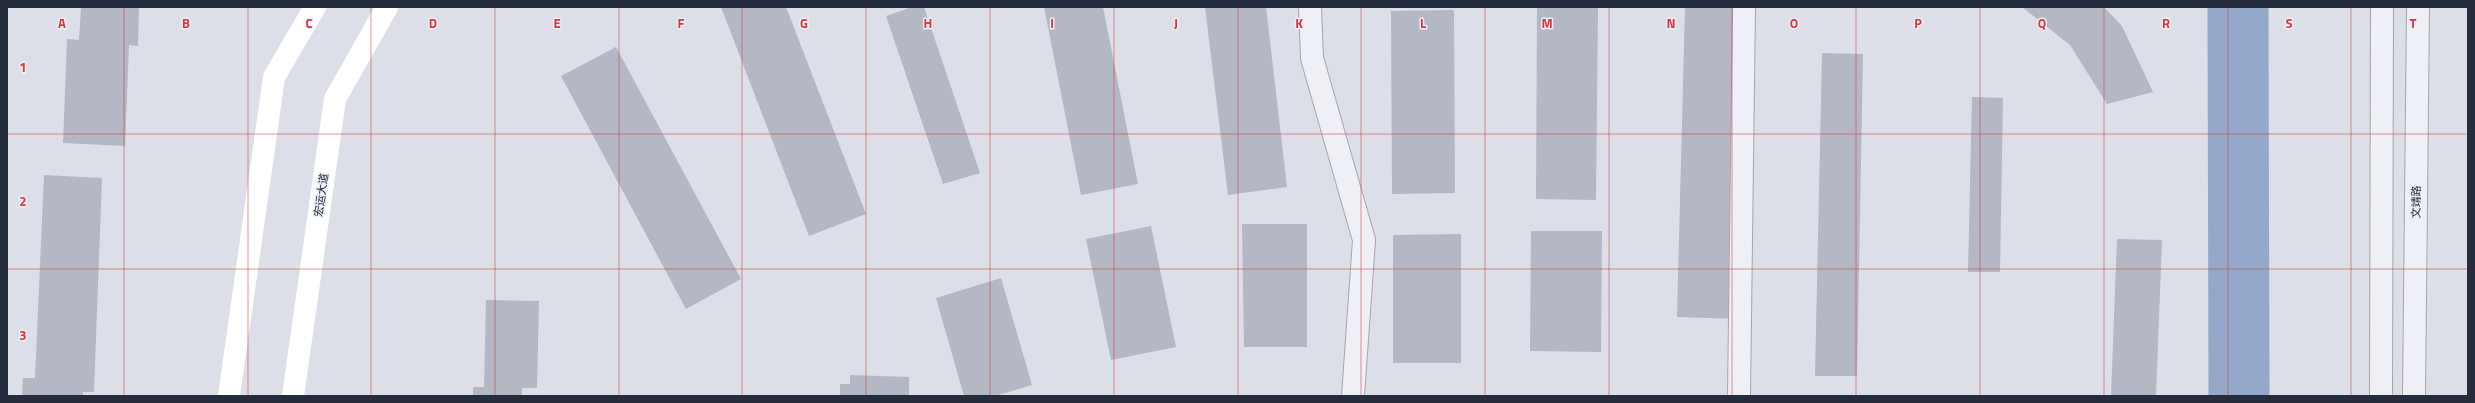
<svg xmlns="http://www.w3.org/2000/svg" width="2475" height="403" viewBox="0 0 2475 403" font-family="'Titillium Web','Noto Sans SC',sans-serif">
	<rect width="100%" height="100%" fill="#dcdfe7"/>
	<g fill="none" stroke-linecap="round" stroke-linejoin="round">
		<!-- river -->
		<polyline stroke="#94a9ca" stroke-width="61" points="2238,7 2239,396"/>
	</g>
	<!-- building -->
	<g fill="#b3b8c4">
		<polygon points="81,7 139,7 138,46 129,45 125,146 63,143 67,39 79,40"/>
		<polygon points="721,7 786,7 866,214 809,236"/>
		<polygon points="912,7 924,7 980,173 943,184 886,16"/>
		<polygon points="1044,7 1103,7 1138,184 1081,195"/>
		<polygon points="1205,7 1266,7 1287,187 1228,195"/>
		<polygon points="1537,7 1598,7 1596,200 1536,199"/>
		<polygon points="1685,7 1747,7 1738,319 1677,317"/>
		<polygon points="2022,7 2104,7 2122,26 2153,92 2107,104 2070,45"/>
		<polygon points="1454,10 1455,193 1392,194 1391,11"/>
		<polygon points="616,47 741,279 686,309 561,76"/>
		<polygon points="1822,53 1863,54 1857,376 1815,376"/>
		<polygon points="1972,97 2003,98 2000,272 1968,272"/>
		<polygon points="44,175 102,178 94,392 83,392 83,396 22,396 23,378 35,378"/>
		<polygon points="1242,224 1307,224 1307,347 1244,347"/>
		<polygon points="1151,226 1176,347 1111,360 1086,239"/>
		<polygon points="1531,231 1602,231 1601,352 1530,351"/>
		<polygon points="1461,234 1461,363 1393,363 1393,235"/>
		<polygon points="2117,239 2162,240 2156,396 2111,396"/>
		<polygon points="1001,278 1032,385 995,396 964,396 936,298"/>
		<polygon points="486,300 539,301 537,388 522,388 522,396 473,396 473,387 484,387"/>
		<polygon points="850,375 909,377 909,396 840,396 840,384 850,384"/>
	</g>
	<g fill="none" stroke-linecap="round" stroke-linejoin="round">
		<defs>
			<g id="minor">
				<polyline points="1310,7 1312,58 1364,240 1353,396"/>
				<polyline points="1739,396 1744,7"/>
			</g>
			<g id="tertiary">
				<polyline points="2381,396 2382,7"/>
				<polyline points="2414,396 2418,7"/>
			</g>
		</defs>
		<!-- minor casing -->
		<use href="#minor" stroke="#a1a6b1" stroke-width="24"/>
		<!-- tertiary casing -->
		<use href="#tertiary" stroke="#a1a6b1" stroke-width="24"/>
		<!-- minor -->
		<use href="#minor" stroke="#eef0f5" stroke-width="22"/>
		<!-- tertiary -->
		<use href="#tertiary" stroke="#eef0f5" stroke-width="22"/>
		<!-- secondary -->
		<g stroke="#fff" stroke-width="22">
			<polyline points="229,396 274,77 315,7"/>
			<polyline points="293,396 335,99 387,7"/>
		</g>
	</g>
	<!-- grid -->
	<path fill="none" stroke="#d53841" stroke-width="1" stroke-opacity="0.55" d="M124 7V396M248 7V396M371 7V396M495 7V396M619 7V396M742 7V396M866 7V396M990 7V396M1114 7V396M1238 7V396M1361 7V396M1485 7V396M1609 7V396M1732 7V396M1856 7V396M1980 7V396M2104 7V396M2228 7V396M2351 7V396M7 134H2468M7 269H2468"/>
	<g text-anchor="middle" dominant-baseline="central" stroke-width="3" stroke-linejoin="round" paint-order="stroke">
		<!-- street labels -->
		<g font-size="11" fill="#252c3e" stroke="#ebeef5">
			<text transform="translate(321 195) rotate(-82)">宏运大道</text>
			<text transform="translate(2416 202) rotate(-89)">文靖路</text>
		</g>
	</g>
	<g font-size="13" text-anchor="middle" font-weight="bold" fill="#d53841" stroke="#ebeef5" stroke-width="3" stroke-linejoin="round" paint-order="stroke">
		<text x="62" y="28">A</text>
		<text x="186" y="28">B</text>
		<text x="309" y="28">C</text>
		<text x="433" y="28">D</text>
		<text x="557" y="28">E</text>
		<text x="681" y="28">F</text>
		<text x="804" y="28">G</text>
		<text x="928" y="28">H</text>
		<text x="1052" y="28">I</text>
		<text x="1176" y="28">J</text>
		<text x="1299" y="28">K</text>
		<text x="1423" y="28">L</text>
		<text x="1547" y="28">M</text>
		<text x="1671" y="28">N</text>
		<text x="1794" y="28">O</text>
		<text x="1918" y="28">P</text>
		<text x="2042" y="28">Q</text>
		<text x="2166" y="28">R</text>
		<text x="2289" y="28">S</text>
		<text x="2413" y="28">T</text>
		<text x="23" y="72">1</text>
		<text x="23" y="206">2</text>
		<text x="23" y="340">3</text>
	</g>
	<!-- border -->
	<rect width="2475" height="403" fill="none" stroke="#252c3e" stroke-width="16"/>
</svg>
